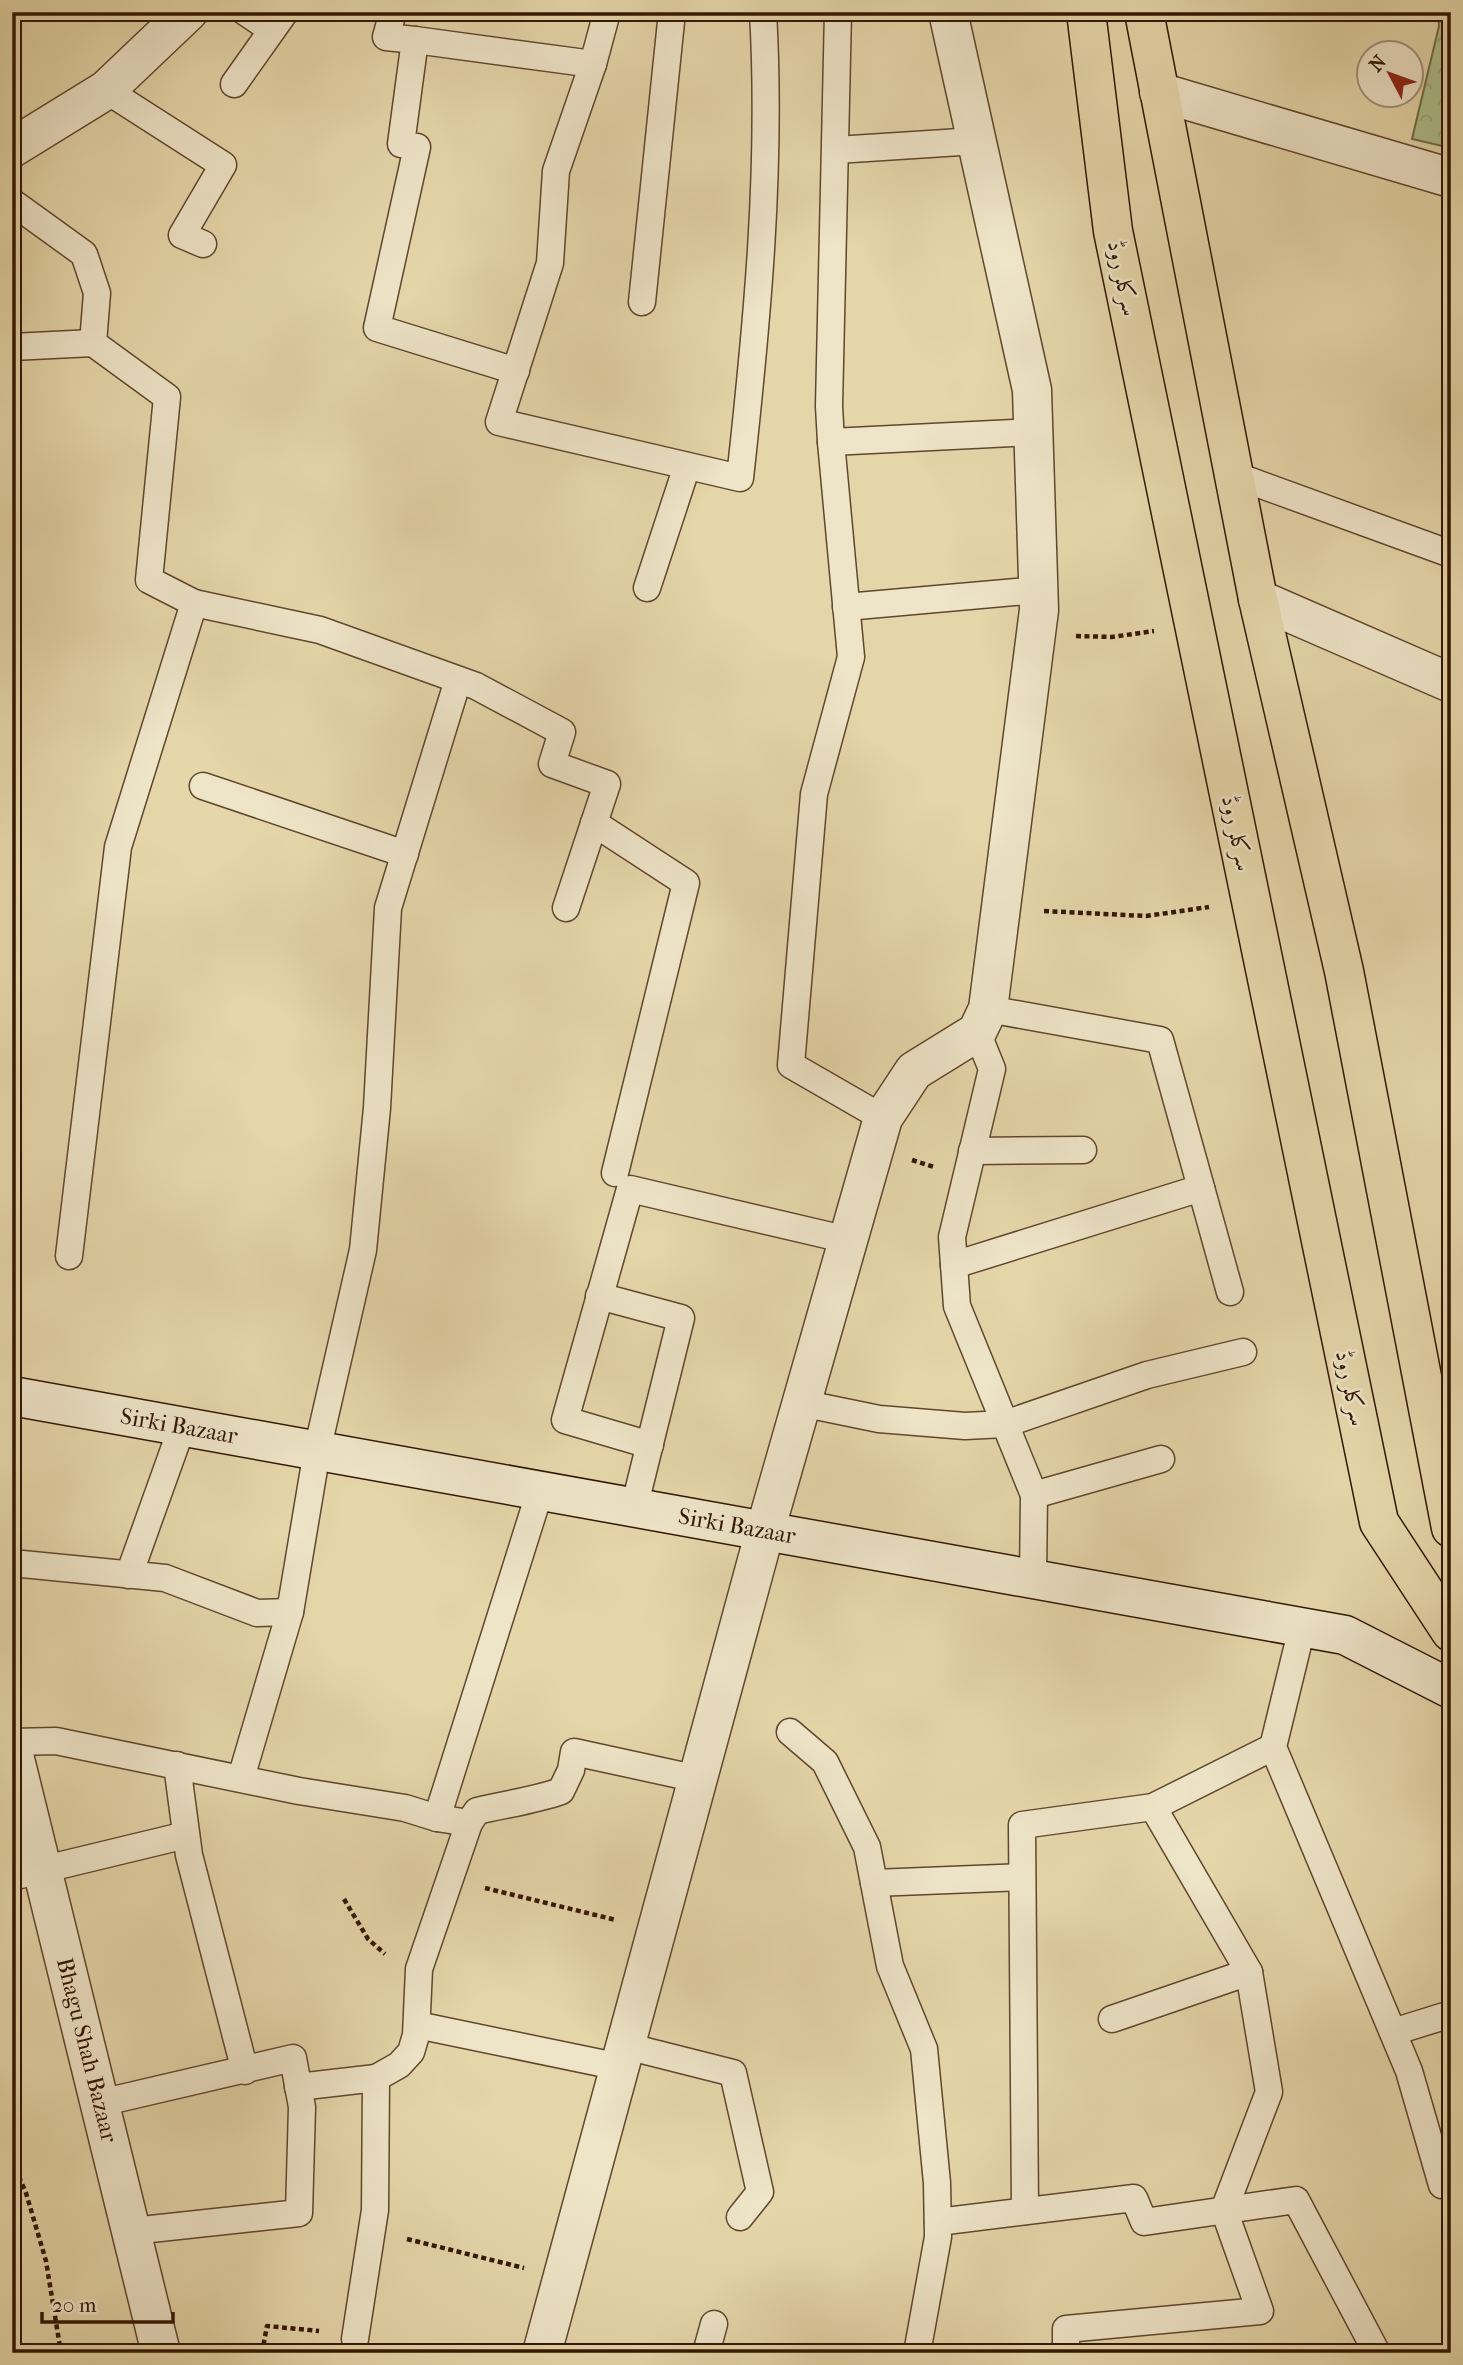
<svg xmlns="http://www.w3.org/2000/svg" width="1463" height="2365" viewBox="0 0 1463 2365" font-family="'IM FELL French Canon',Amiri,serif">
	<defs>
		<pattern id="forest-crowns" width="20" height="18" patternUnits="userSpaceOnUse" patternTransform="scale(1.75)"><rect width="20" height="18" fill="#afbf8c"/><path d="M2 6a3 3 0 1 1 6 0M12 15a3 3 0 1 1 6 0" fill="none" stroke="#97a377"/></pattern>
	</defs>
	<rect width="100%" height="100%" fill="#e5d6aa"/>
	<filter id="stains"><feTurbulence type="fractalNoise" baseFrequency=".00286" numOctaves="4"/><feColorMatrix values="0 0 0 0 .2 0 0 0 0 .09 0 0 0 0 .02 0 0 0 .5 -.17"/></filter>
	<radialGradient id="worn" r=".72"><stop offset=".6" stop-color="#630" stop-opacity="0"/><stop offset="1" stop-color="#630" stop-opacity=".3"/></radialGradient>
	<!-- forest -->
	<polygon fill="url(#forest-crowns)" stroke="#716b47" stroke-width="2" points="1438,12 1451,12 1451,148 1412,139 1439,26"/>
	<g fill="none" stroke-linecap="round" stroke-linejoin="round">
		<defs>
			<g id="lane">
				<polyline points="245,12 272,30"/>
				<polyline points="393,12 386,37 415,40 401,144 417,147 377,328 516,371"/>
				<path d="M607 12 593 64 556 171 550 263 499 422 740 478C757 324 772 167 763 12"/>
				<polyline points="838,12 829,406 831,442 1033,432"/>
				<polyline points="415,40 593,64"/>
				<polyline points="234,84 285,12"/>
				<polyline points="106,90 223,165 182,235 203,244"/>
				<polyline points="836,150 976,141"/>
				<polyline points="12,202 84,254 97,293 93,343 167,397 149,580 194,603 118,847 69,1256"/>
				<polyline points="642,302 672,12"/>
				<polyline points="12,347 93,343"/>
				<polyline points="831,442 851,657 814,794 791,1065 883,1118"/>
				<polyline points="1234,475 1451,554"/>
				<polyline points="647,588 687,466"/>
				<polyline points="194,603 320,630 476,686 562,732 552,764 607,784 566,908"/>
				<polyline points="846,607 1038,590"/>
				<polyline points="203,786 405,854"/>
				<polyline points="594,823 686,883 615,1173"/>
				<polyline points="988,1009 1160,1040 1230,1292"/>
				<polyline points="977,1032 992,1069 952,1237 957,1306 1034,1495 1033,1580"/>
				<polyline points="972,1151 1083,1150"/>
				<polyline points="954,1265 1201,1188"/>
				<polyline points="599,1296 681,1318 634,1508"/>
				<polyline points="801,1403 879,1419 965,1426 1005,1424 1147,1375 1243,1352"/>
				<polyline points="650,1445 565,1420 630,1189 848,1240"/>
				<polyline points="1034,1495 1161,1459"/>
				<polyline points="12,1563 165,1578 257,1613 290,1612"/>
				<polyline points="129,1575 182,1427"/>
				<polyline points="1302,1628 1273,1747 1409,2071 1442,2185"/>
				<polyline points="790,1732 825,1762 867,1847 890,1966 924,2049 937,2183 938,2237 917,2353"/>
				<polyline points="12,1742 56,1741 299,1791 405,1808 437,1818 469,1823"/>
				<polyline points="177,1765 189,1855 245,2071"/>
				<polyline points="241,1778 290,1612 317,1451 363,1250 377,1108 388,908 458,680"/>
				<polyline points="437,1818 540,1491"/>
				<polyline points="12,1877 186,1835"/>
				<polyline points="874,1883 1022,1877"/>
				<polyline points="1112,2019 1249,1972 1153,1807"/>
				<polyline points="417,2025 620,2067"/>
				<polyline points="1393,2032 1451,2014"/>
				<polyline points="626,2046 733,2073 760,2192 740,2217"/>
				<polyline points="298,2087 376,2078"/>
				<polyline points="100,2103 293,2058 302,2107 299,2213 132,2231"/>
				<polyline points="1025,2211 1022,1825 1153,1807 1273,1747"/>
				<polyline points="938,2222 1134,2198 1144,2222 1296,2200 1377,2353"/>
				<path d="M355 2339 375 2210 376 2078 399 2065 411 2052 416 2035 419 1969 469 1823 477 1811C505 1804 533 1801 561 1791L571 1770 574 1752 698 1779"/>
				<polyline points="706,2353 714,2324"/>
				<polyline points="1066,2353 1066,2329 1260,2311 1224,2210 1269,2092 1249,1972"/>
			</g>
			<g id="street">
				<polyline points="1159,92 1451,178"/>
				<polyline points="12,148 106,90 188,12"/>
				<polyline points="1258,599 1451,683"/>
				<polyline points="12,1747 161,2353"/>
				<polyline points="542,2353 765,1531 883,1118 914,1071 977,1032 988,1009 1039,610 1032,390 948,12"/>
			</g>
			<polyline id="secondary" points="12,1396 1345,1635 1451,1689"/>
			<g id="primary">
				<polyline points="1086,12 1113,231 1379,1522 1451,1632"/>
				<polyline points="1144,12 1258,599 1344,971 1451,1528"/>
			</g>
		</defs>
		<!-- lane casing -->
		<use href="#lane" stroke="#60472c" stroke-width="29"/>
		<!-- street casing -->
		<use href="#street" stroke="#60472c" stroke-width="41"/>
		<!-- secondary casing -->
		<use href="#secondary" stroke="#331702" stroke-width="41"/>
		<!-- primary casing -->
		<use href="#primary" stroke="#331702" stroke-width="41"/>
		<!-- path -->
		<g stroke="#331702" stroke-width="4.5" stroke-dasharray="5 3.5" stroke-linecap="butt">
			<polyline points="1076,636 1112,637 1154,631"/>
			<polyline points="1044,911 1146,916 1209,907"/>
			<polyline points="912,1160 934,1167"/>
			<polyline points="485,1888 616,1920"/>
			<polyline points="344,1899 368,1939 385,1954"/>
			<polyline points="12,2161 26,2193 46,2261 61,2353"/>
			<polyline points="407,2239 524,2268"/>
			<polyline points="389,2346 409,2353"/>
			<polyline points="262,2353 267,2326 319,2331"/>
		</g>
		<!-- lane -->
		<use href="#lane" stroke="#eee4c8" stroke-width="26"/>
		<!-- street -->
		<use href="#street" stroke="#eee4c8" stroke-width="38"/>
		<!-- secondary -->
		<use href="#secondary" stroke="#eee4c8" stroke-width="38"/>
		<!-- primary -->
		<use href="#primary" stroke="#e5d6aa" stroke-width="38"/>
	</g>
	<g text-anchor="middle" dominant-baseline="central" stroke-width="5" stroke-linejoin="round" paint-order="stroke">
		<!-- street labels -->
		<g font-size="23" fill="#331702" stroke="#eee4c8">
			<text transform="translate(1123 278) rotate(78)">سرکلر روڈ</text>
			<text transform="translate(1237 833) rotate(78)">سرکلر روڈ</text>
			<text transform="translate(1351 1388) rotate(78)">سرکلر روڈ</text>
			<text transform="translate(179 1426) rotate(10)">Sirki Bazaar</text>
			<text transform="translate(737 1526) rotate(10)">Sirki Bazaar</text>
			<text transform="translate(87 2050) rotate(76)">Bhagu Shah Bazaar</text>
		</g>
	</g>
	<!-- margin -->
	<rect width="1463" height="2365" fill="none" stroke="#e5d6aa" stroke-width="42"/>
	<rect x="14" y="14" width="1435" height="2337" fill="none" stroke="#331702" stroke-width="3.5"/>
	<rect x="21" y="21" width="1421" height="2323" fill="none" stroke="#331702" stroke-width="2"/>
	<!-- north arrow -->
	<g transform="translate(1390 74) rotate(311)"><circle r="33" fill="#eee4c8" stroke="#a39279" stroke-width="2"/>
	<path d="M0-5L12 26L0 18L-12 26Z" fill="#8f2418"/>
	<text y="-10" font-size="19" font-weight="bold" text-anchor="middle" fill="#331702">N</text>
	</g>
	<!-- scale -->
	<path d="M42 2312v10h131v-10" fill="none" stroke="#331702" stroke-width="3.5"/>
	<text x="52" y="2312" font-size="21" fill="#331702" stroke="#eee4c8" stroke-width="5" paint-order="stroke">20 m</text>
	<rect width="100%" height="100%" filter="url(#stains)"/>
	<rect width="100%" height="100%" fill="url(#worn)"/>
</svg>
